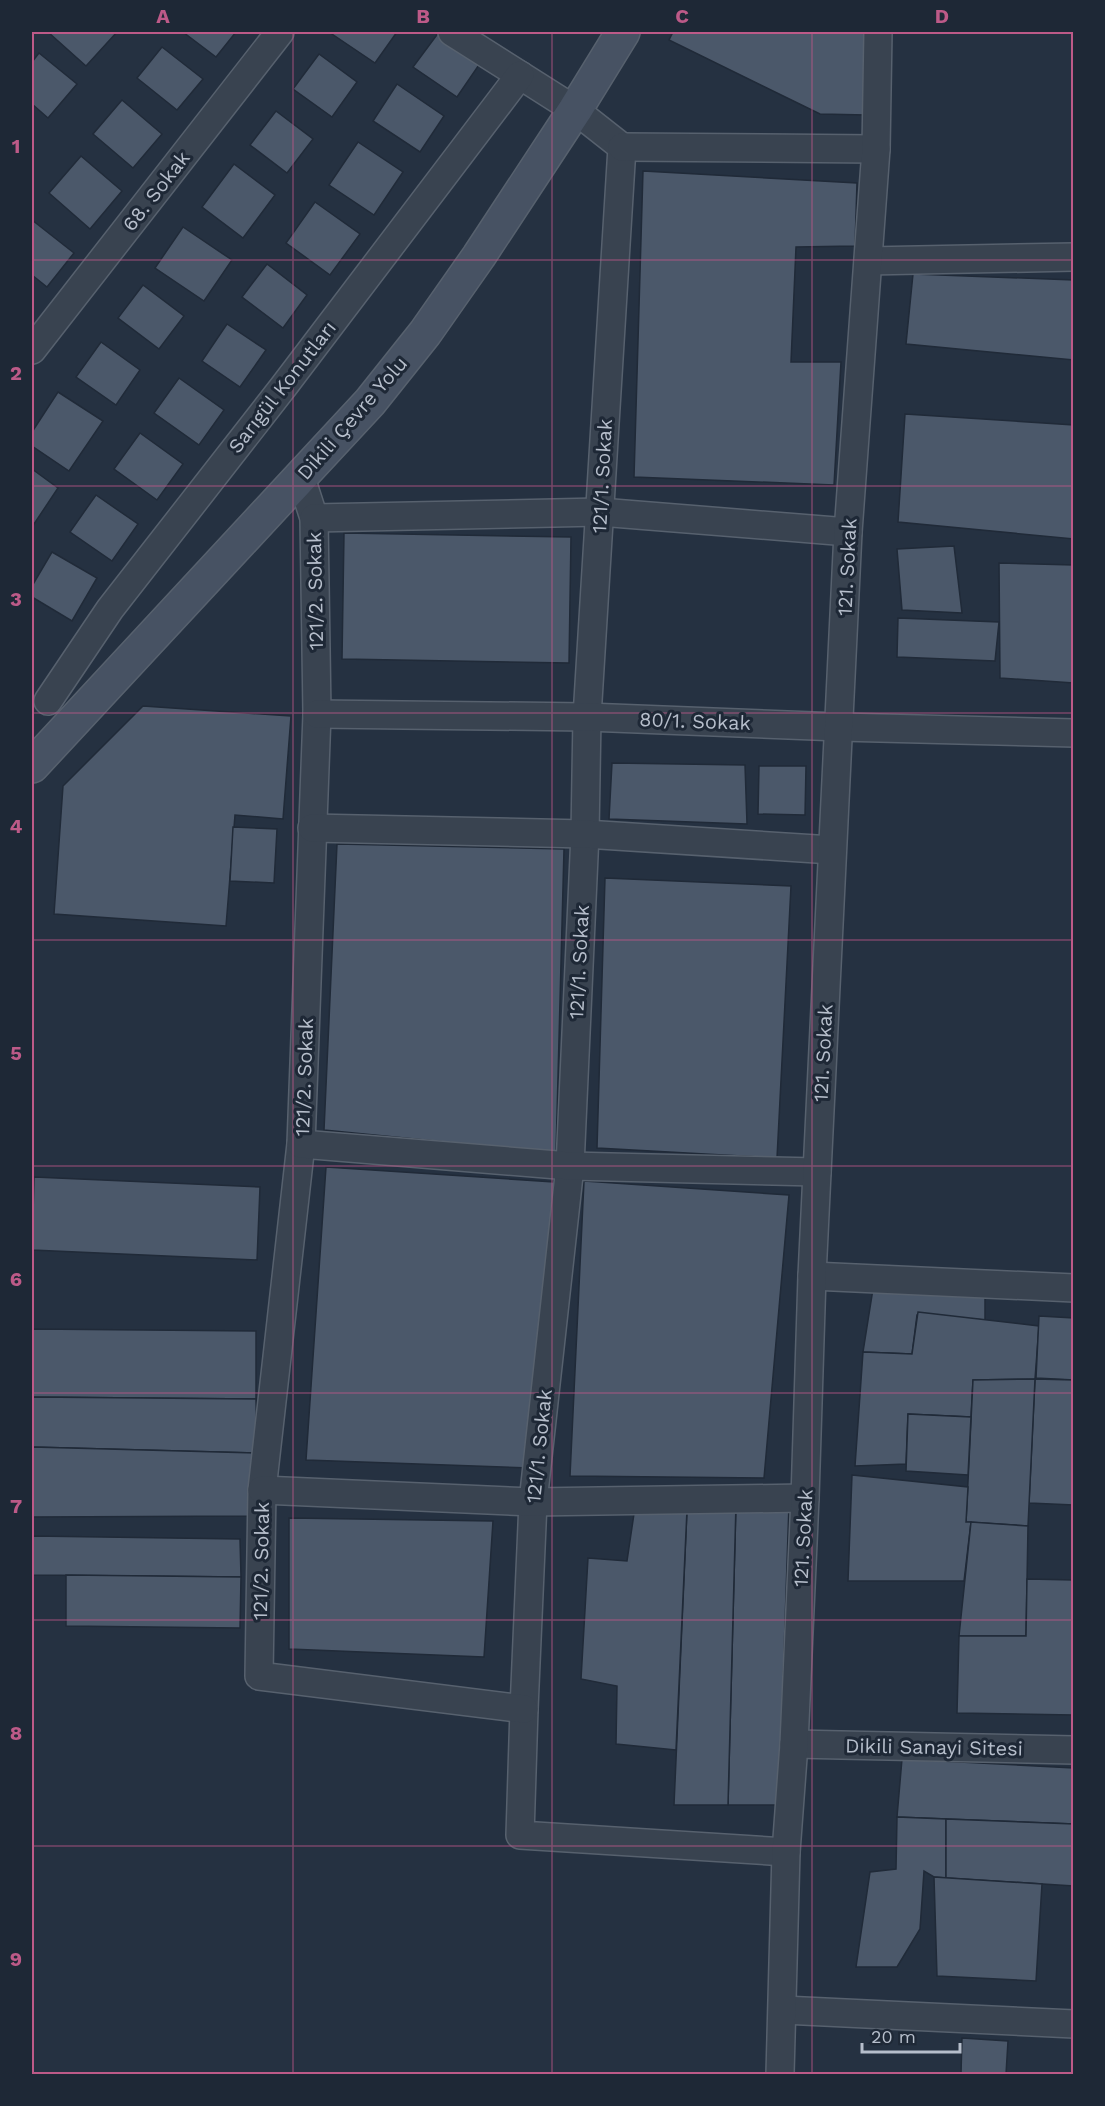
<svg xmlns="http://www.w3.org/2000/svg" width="1105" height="2106" viewBox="0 0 1105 2106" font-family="'Work Sans',sans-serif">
	<rect width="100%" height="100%" fill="#253141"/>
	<!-- building -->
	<g fill="#4b586a" stroke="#202a38" stroke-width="1.5">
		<polygon points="48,32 117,32 86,66"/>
		<polygon points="183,32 236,32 216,57"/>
		<polygon points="329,32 397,32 375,63"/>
		<polygon points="439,32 483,59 457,97 413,67"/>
		<polygon points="673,32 869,32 867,115 820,114 669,40"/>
		<polygon points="162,47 203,79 177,110 137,78"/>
		<polygon points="39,53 77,84 48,118 32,104 32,62"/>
		<polygon points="319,54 357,82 332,117 293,89"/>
		<polygon points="397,84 444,116 420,152 373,121"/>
		<polygon points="122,100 162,134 133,168 93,134"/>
		<polygon points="276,111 313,139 287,173 250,145"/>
		<polygon points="358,142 403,172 374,215 329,185"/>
		<polygon points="81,156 122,191 90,229 49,193"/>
		<polygon points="234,164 275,195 243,238 202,207"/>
		<polygon points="643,171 857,183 855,246 796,247 791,362 841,362 834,485 634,477"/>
		<polygon points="315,202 360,234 330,275 286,243"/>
		<polygon points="32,220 74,253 47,287 32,275"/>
		<polygon points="183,227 232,260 204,301 155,268"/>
		<polygon points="267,264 307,295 283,328 242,297"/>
		<polygon points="913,274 1074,280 1074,360 906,344"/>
		<polygon points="143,285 184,316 159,349 118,318"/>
		<polygon points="227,324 266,350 240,387 202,361"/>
		<polygon points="101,342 140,370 116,405 76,377"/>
		<polygon points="179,378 224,410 199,445 154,413"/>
		<polygon points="58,392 103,421 69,471 32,446 32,432"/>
		<polygon points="905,414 1074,425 1074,539 898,522"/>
		<polygon points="140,433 183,464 157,500 114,469"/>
		<polygon points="32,469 58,488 32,527"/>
		<polygon points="96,495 138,524 112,561 70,532"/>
		<polygon points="344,533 571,537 569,663 342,659"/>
		<polygon points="954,546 962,613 902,610 897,549"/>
		<polygon points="52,552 97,578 72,621 32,597 32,586"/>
		<polygon points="999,563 1074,565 1074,683 1000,678"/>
		<polygon points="898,618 999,622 995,661 897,657"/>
		<polygon points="143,706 291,716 283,819 235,815 226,926 54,914 63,786"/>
		<polygon points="612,763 745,765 747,824 609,819"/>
		<polygon points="759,766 806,766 805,815 758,814"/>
		<polygon points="233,827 277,829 274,883 230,881"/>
		<polygon points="337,844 564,849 556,1153 324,1130"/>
		<polygon points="605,878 791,886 777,1158 597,1148"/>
		<polygon points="326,1167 554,1182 530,1468 306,1460"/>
		<polygon points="34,1177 260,1187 257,1260 32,1250"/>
		<polygon points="584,1181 789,1195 764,1478 570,1476"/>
		<polygon points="873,1289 985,1295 985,1320 917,1315 912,1354 863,1352"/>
		<polygon points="918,1312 1039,1326 1035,1379 973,1380 971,1417 908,1414 906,1464 855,1466 863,1352 912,1354"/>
		<polygon points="1039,1316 1074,1318 1074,1380 1036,1378"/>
		<polygon points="32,1329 256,1331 256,1399 32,1397"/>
		<polygon points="1035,1379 1074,1380 1074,1505 1029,1503"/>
		<polygon points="1035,1379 1028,1526 966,1522 973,1380"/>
		<polygon points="32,1397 256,1399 257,1453 32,1447"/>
		<polygon points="908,1414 971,1417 968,1475 906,1471"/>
		<polygon points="32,1447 257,1453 254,1516 32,1517"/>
		<polygon points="852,1475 968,1487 966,1522 971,1522 964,1581 848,1581"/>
		<polygon points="736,1504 789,1504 779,1805 728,1805"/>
		<polygon points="736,1504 728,1805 674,1805 687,1510"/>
		<polygon points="635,1507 687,1510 676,1750 616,1744 617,1686 581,1679 588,1558 627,1561"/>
		<polygon points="289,1518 493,1521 484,1657 289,1649"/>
		<polygon points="971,1522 1028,1526 1026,1636 959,1636"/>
		<polygon points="32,1536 240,1539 241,1577 32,1575"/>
		<polygon points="66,1575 241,1577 240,1628 66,1626"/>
		<polygon points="1027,1579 1074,1580 1074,1715 957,1713 959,1636 1026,1636"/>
		<polygon points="902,1759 1074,1768 1074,1824 897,1817"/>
		<polygon points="897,1817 946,1819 946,1878 934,1877 924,1871 920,1929 897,1967 856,1967 870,1872 896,1869"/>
		<polygon points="946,1819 1074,1824 1074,1886 946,1878"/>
		<polygon points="934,1877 1042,1884 1036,1981 937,1976"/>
		<polygon points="962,2038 1008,2041 1006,2074 961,2074"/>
	</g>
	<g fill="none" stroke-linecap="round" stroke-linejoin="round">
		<defs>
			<g id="street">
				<polyline points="452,32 575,110 622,147 587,717 585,834 570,1166 533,1502 524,1709 520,1835 786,1852"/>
				<polyline points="622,147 876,149"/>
				<polyline points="868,261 1074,257"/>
				<polyline points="32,350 280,32"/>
				<polyline points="301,478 314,518 317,714 301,1144 262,1490 259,1676 524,1709"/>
				<polyline points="314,518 600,512 848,532"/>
				<polyline points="48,701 110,609 284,386 520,75"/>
				<polyline points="317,714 587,717 840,727 1074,733"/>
				<polyline points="312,828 585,834 832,850"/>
				<polyline points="301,1144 570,1166 817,1172"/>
				<polyline points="812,1276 1074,1288"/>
				<polyline points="262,1490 533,1502 805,1498"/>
				<polyline points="794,1744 1074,1750"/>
				<polyline points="783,2010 1074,2024"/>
				<polyline points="780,2074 786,1852 794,1744 805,1498 812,1276 848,532 876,149 878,32"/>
			</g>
			<polyline id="secondary" points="32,766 370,402 425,333 479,256 575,110 623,32"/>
		</defs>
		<!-- street casing -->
		<use href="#street" stroke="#57616e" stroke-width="30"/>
		<!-- secondary casing -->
		<use href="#secondary" stroke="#57616e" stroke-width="36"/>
		<!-- street -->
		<use href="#street" stroke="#394350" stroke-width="27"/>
		<!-- secondary -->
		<use href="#secondary" stroke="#475263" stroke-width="33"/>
	</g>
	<!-- grid -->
	<path fill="none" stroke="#bd5a88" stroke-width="1.5" stroke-opacity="0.55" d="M293 32V2074M552 32V2074M812 32V2074M32 260H1074M32 486H1074M32 713H1074M32 940H1074M32 1166H1074M32 1393H1074M32 1620H1074M32 1846H1074"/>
	<g text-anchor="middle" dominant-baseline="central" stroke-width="6" stroke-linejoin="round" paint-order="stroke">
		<!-- street labels -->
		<g font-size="20" fill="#b6becb" stroke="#1e2836">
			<text transform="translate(156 191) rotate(-52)">68. Sokak</text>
			<text transform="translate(282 387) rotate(-52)">Sarıgül Konutları</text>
			<text transform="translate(352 418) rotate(-49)">Dikili Çevre Yolu</text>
			<text transform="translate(602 476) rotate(-87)">121/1. Sokak</text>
			<text transform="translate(847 567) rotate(-87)">121. Sokak</text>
			<text transform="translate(315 591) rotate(-91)">121/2. Sokak</text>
			<text transform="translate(695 721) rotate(2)">80/1. Sokak</text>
			<text transform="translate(579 962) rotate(-87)">121/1. Sokak</text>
			<text transform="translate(823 1053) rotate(-87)">121. Sokak</text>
			<text transform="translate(304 1077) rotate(-88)">121/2. Sokak</text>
			<text transform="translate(539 1446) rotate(-84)">121/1. Sokak</text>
			<text transform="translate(803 1538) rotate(-87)">121. Sokak</text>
			<text transform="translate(261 1561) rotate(-89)">121/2. Sokak</text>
			<text transform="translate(934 1747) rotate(1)">Dikili Sanayi Sitesi</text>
		</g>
	</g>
	<!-- border -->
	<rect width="1105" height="2106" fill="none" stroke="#1e2836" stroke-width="66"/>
	<!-- scale -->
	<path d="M862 2043v9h98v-9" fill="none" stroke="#b6becb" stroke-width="3"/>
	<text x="871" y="2043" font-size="18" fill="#b6becb" stroke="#1e2836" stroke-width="4.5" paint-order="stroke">20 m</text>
	<rect x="33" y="33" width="1039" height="2040" fill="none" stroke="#bd5a88" stroke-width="2"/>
	<g font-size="20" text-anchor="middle" font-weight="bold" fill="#bd5a88">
		<text x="163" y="23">A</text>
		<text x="423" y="23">B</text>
		<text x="682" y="23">C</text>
		<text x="942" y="23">D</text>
		<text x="16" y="153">1</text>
		<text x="16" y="380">2</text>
		<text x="16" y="606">3</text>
		<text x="16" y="833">4</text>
		<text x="16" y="1060">5</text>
		<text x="16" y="1286">6</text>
		<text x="16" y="1513">7</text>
		<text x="16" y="1740">8</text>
		<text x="16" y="1966">9</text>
	</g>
</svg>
